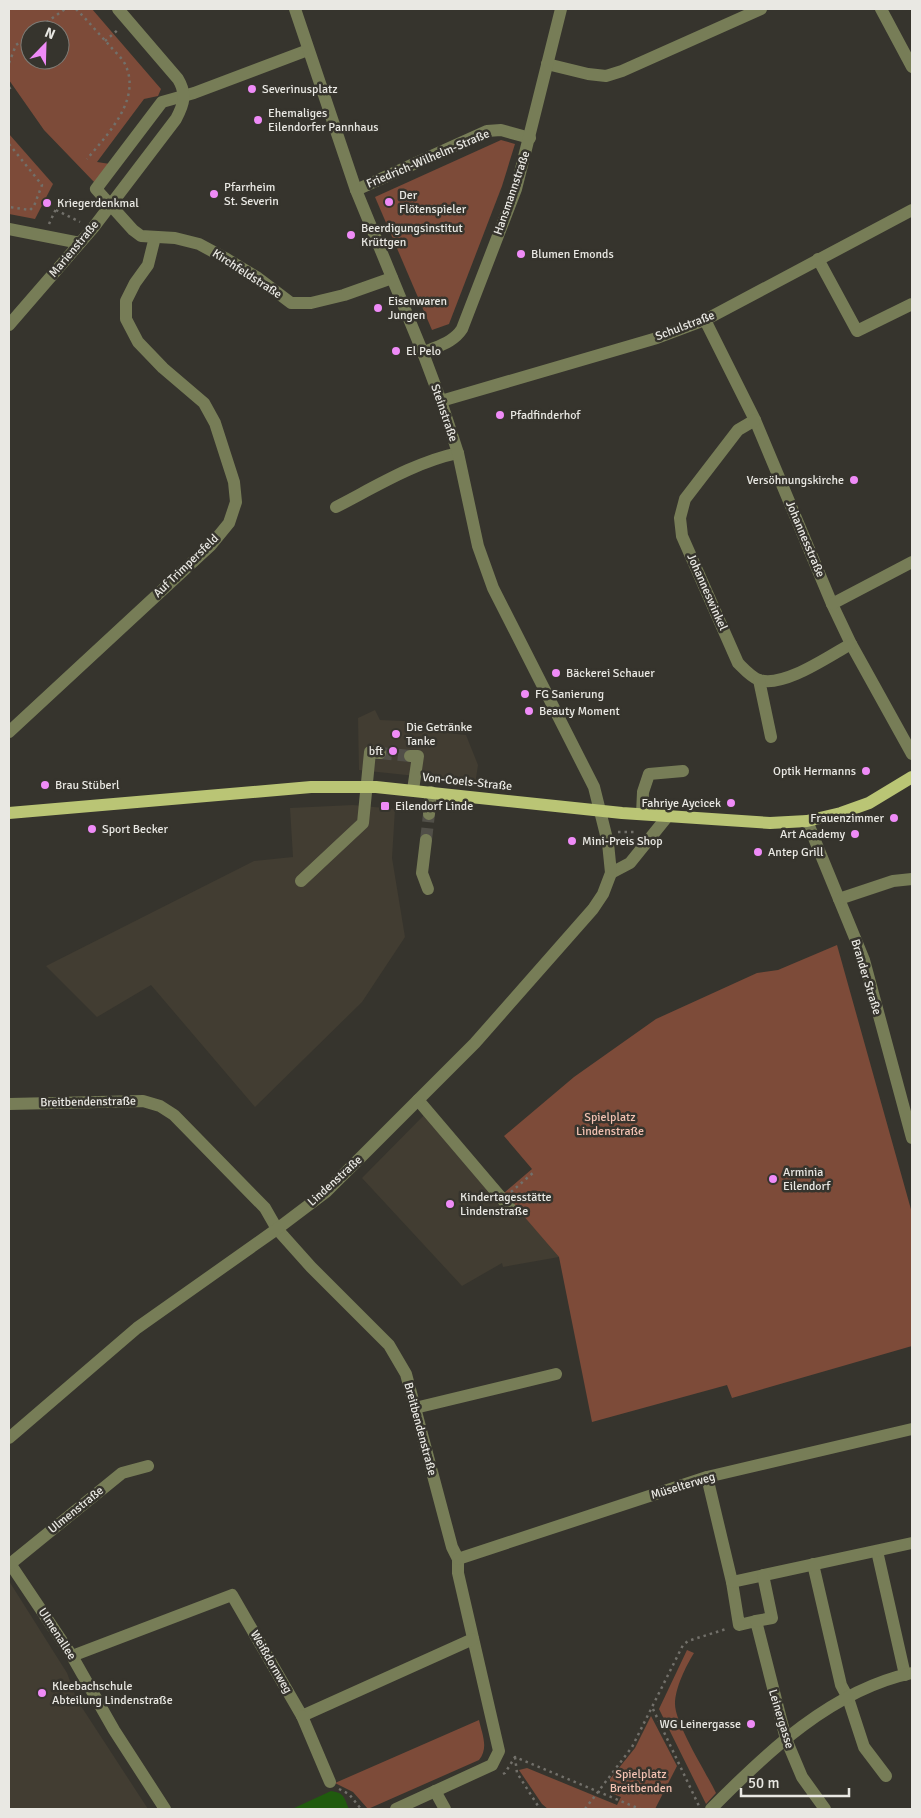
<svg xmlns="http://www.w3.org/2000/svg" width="921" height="1818" viewBox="0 0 921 1818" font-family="Signika,sans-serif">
	<rect width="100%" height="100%" fill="#36342d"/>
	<!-- built -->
	<g fill="#423d32">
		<polygon points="375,710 380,720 427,722 429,731 466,735 478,765 475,785 425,777 359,770 358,718"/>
		<polygon points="353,805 395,809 392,858 405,937 362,1002 255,1107 151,985 97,1017 46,966 254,861 293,857 290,808"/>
		<polygon points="431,1108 525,1216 559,1257 503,1267 502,1263 462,1286 362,1178"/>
		<polygon points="9,1581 67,1673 77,1700 148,1809 9,1809"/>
	</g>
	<!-- green -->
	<g fill="#7d4b39" fill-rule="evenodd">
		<path d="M9 9H92L161 89 158 96 144 99 97 162 110 164 95 183 44 130 9 80ZM30 30H60V60H30Z"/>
		<polygon points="9,134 53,184 35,219 9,214"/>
		<polygon points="501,140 515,144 502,186 449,324 432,330 375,197"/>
		<polygon points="837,945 912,1213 912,1346 732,1398 727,1385 592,1422 559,1257 504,1193 532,1169 504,1136 574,1077 656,1019 757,973 778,970"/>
		<path d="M687 1650 694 1653C686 1666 675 1688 675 1704 675 1724 706 1772 716 1793L706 1804 659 1709Z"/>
		<polygon points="651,1716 677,1766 655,1809 548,1809 542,1804 519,1770 527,1768 617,1805 621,1797 613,1794 610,1786 610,1779 635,1748"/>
		<path d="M479 1720C482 1734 489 1748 479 1760L368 1809 353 1792 335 1783Z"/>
	</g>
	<!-- water -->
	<path fill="#205b0e" d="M331 1791C345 1793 344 1798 349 1809H292Z"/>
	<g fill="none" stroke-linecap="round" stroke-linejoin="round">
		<!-- minor-tunnel -->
		<g stroke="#514f48" stroke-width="12" stroke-dasharray="12 6" stroke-linecap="butt">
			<polyline points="380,753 410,756"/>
			<polyline points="426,840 429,814"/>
		</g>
		<!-- path -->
		<g stroke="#72706a" stroke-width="2.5" stroke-dasharray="2.5 4" stroke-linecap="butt">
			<path d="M76 9C88 21 99 34 110 46 115 52 122 58 125 64 142 99 108 134 87 159"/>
			<polyline points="36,30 65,9"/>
			<polyline points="105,41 119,29"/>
			<polyline points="9,63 16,45 30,35"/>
			<polyline points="9,87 11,90"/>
			<polyline points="9,144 42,185 34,206 30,210 9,207"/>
			<polyline points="56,210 80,222"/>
			<polyline points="49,224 61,198"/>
			<polyline points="618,832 637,832"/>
			<polyline points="511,1192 534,1172"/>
			<polyline points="653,1709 699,1806"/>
			<polyline points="515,1757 517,1773 540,1809"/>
			<polyline points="503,1774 505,1773 515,1757 640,1809"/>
			<polyline points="339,1789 349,1794 361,1809"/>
			<polyline points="585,1809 632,1747 683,1645 688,1641 726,1629"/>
		</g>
		<!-- minor -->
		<g stroke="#777d57" stroke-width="12">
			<polyline points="881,9 912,67"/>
			<polyline points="308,50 194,93 162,102 96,189 133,230 141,236 175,238 199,244 225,258 258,278 291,303 311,303 344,295 392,278"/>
			<polyline points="547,64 588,74 606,76 622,71 761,9"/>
			<polyline points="356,190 487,131 501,130 530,138"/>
			<polyline points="9,229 80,243"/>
			<polyline points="818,259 857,331 912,304"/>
			<polyline points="705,320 755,420 832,604 851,644 912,754"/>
			<path d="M9 325 93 228 176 119C184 104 187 94 178 79L118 9"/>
			<path d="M423 353C437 346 453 343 462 329L516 189 561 9"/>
			<polyline points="441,401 657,338 705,320 912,210"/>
			<path d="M755 420 738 430 685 499 680 518 682 536 738 663C744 669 751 677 759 680 784 688 829 656 851 644"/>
			<path d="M336 507C375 487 415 462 458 453"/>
			<polyline points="832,604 912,562"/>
			<polyline points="759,680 771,737"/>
			<polyline points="9,732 211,545 229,523 236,502 234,482 215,423 204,403 163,368 138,342 126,319 126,301 135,283 148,265 155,237"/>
			<polyline points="410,756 418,756 413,790"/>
			<polyline points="429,814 431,792"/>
			<polyline points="642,814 643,792 649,774 683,771"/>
			<polyline points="807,821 864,960 912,1138"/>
			<polyline points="426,840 422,873 428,889"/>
			<polyline points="611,873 630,863 667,817"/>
			<polyline points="301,881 363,823 370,752 380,753"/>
			<polyline points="839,899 893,881 912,879"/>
			<polyline points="418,1100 510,1208"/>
			<polyline points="9,1104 143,1101 160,1106 174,1115 265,1208 277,1229 311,1267 389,1345 406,1374 452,1547 458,1559 458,1573 499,1751 492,1765 396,1809"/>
			<polyline points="415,1408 556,1374"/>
			<polyline points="9,1438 137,1328 277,1229 326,1192 475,1043 593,909 603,894 611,873 608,843 594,787 493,588 478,546 458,453 441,401 423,353 356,190 295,9"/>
			<polyline points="707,1477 732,1582 739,1625 756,1621 786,1739 802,1777 825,1809"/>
			<polyline points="877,1551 905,1675"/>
			<polyline points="458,1559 707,1477 912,1429"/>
			<polyline points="9,1562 72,1656 114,1730 165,1809"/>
			<polyline points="10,1564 122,1473 148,1466"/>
			<polyline points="813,1564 841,1685 848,1698 864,1747 886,1776"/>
			<polyline points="732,1582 912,1543"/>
			<polyline points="756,1621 772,1618 763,1575"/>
			<polyline points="72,1656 232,1595 302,1716 473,1639"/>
			<polyline points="302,1716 330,1782"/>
			<polyline points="435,1791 445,1809"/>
			<path d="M711 1809C767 1752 832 1690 912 1673"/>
		</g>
		<!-- major -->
		<polyline stroke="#bac575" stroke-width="12" points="9,813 311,787 376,787 622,813 770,823 807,821 841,813 869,803 912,777"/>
	</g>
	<!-- markers -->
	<g fill="#ef8bf7" stroke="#36342d" stroke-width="2">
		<circle cx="252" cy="89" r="5"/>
		<circle cx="258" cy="120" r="5"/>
		<circle cx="214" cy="194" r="5"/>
		<circle cx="389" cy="202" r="5"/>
		<circle cx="47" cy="203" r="5"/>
		<circle cx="351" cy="235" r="5"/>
		<circle cx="521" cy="254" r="5"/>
		<circle cx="378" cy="308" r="5"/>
		<circle cx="396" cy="351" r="5"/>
		<circle cx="500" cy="415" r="5"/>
		<circle cx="854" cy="480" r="5"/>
		<circle cx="556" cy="673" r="5"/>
		<circle cx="525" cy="694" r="5"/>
		<circle cx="529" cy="711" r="5"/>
		<circle cx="396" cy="734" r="5"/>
		<circle cx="393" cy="751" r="5"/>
		<circle cx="866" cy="771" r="5"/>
		<circle cx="45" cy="785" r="5"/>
		<circle cx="731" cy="803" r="5"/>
		<rect x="380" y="801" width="10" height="10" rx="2.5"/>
		<circle cx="894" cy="818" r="5"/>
		<circle cx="92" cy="829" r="5"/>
		<circle cx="855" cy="834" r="5"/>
		<circle cx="572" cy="841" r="5"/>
		<circle cx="758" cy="852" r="5"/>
		<circle cx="773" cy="1179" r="5"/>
		<circle cx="450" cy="1204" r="5"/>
		<circle cx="42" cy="1693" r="5"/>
		<circle cx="751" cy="1724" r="5"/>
	</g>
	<g text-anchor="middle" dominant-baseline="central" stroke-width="5" stroke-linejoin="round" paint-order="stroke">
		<!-- poi labels -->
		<g font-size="12" fill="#e9e8e3" stroke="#36342d" text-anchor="start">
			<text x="262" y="89">Severinusplatz</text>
			<text x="268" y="113">Ehemaliges<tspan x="268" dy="14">Eilendorfer Pannhaus</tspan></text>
			<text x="224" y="187">Pfarrheim<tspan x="224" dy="14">St. Severin</tspan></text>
			<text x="399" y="195">Der<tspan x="399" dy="14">Flötenspieler</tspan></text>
			<text x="57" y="203">Kriegerdenkmal</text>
			<text x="361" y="228">Beerdigungsinstitut<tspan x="361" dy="14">Krüttgen</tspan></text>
			<text x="531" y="254">Blumen Emonds</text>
			<text x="388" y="301">Eisenwaren<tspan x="388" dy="14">Jungen</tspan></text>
			<text x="406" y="351">El Pelo</text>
			<text x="510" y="415">Pfadfinderhof</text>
			<text x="844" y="480" text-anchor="end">Versöhnungskirche</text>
			<text x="566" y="673">Bäckerei Schauer</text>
			<text x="535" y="694">FG Sanierung</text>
			<text x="539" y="711">Beauty Moment</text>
			<text x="406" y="727">Die Getränke<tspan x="406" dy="14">Tanke</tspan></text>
			<text x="383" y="751" text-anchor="end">bft</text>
			<text x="856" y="771" text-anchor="end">Optik Hermanns</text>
			<text x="55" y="785">Brau Stüberl</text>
			<text x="721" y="803" text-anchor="end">Fahriye Aycicek</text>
			<text x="395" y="806">Eilendorf Linde</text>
			<text x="884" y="818" text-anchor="end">Frauenzimmer</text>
			<text x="102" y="829">Sport Becker</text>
			<text x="845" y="834" text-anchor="end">Art Academy</text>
			<text x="582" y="841">Mini-Preis Shop</text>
			<text x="768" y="852">Antep Grill</text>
			<text x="783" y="1172">Arminia<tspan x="783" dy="14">Eilendorf</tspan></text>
			<text x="460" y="1197">Kindertagesstätte<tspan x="460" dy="14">Lindenstraße</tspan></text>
			<text x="52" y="1686">Kleebachschule<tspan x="52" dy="14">Abteilung Lindenstraße</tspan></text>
			<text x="741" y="1724" text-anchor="end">WG Leinergasse</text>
		</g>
		<!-- street labels -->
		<g font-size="12" fill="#e9e8e3" stroke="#36342d">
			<text transform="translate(428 159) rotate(-23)">Friedrich-Wilhelm-Straße</text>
			<text transform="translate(512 193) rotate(-71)">Hansmannstraße</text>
			<text transform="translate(74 249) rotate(-50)">Marienstraße</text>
			<text transform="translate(247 274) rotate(33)">Kirchfeldstraße</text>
			<text transform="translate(685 326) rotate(-21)">Schulstraße</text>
			<text transform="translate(444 413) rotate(71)">Steinstraße</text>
			<text transform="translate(805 539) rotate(67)">Johannesstraße</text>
			<text transform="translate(186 566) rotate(-44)">Auf Trimpersfeld</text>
			<text transform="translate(707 592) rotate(66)">Johanneswinkel</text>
			<text transform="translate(467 782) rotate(6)">Von-Coels-Straße</text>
			<text transform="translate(866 977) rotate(73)">Brander Straße</text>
			<text transform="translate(88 1102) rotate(-1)">Breitbendenstraße</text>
			<text transform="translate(335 1181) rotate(-42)">Lindenstraße</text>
			<text transform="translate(420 1429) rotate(75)">Breitbendenstraße</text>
			<text transform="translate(683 1486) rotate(-17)">Müselterweg</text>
			<text transform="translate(76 1510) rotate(-39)">Ulmenstraße</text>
			<text transform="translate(57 1634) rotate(57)">Ulmenallee</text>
			<text transform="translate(271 1662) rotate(60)">Weißdornweg</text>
			<text transform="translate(781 1719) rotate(73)">Leinergasse</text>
		</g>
		<!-- park labels -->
		<g font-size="12" fill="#f3c2b2" stroke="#36342d">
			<text x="610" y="1117">Spielplatz<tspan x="610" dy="14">Lindenstraße</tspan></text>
			<text x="641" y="1774">Spielplatz<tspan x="641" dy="14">Breitbenden</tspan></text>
		</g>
	</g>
	<!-- border -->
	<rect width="921" height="1818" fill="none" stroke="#e9e8e3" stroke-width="20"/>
	<!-- north arrow -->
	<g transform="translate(45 45) rotate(23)"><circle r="24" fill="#36342d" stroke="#7e7c76"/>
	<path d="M0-4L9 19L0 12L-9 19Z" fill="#ef8bf7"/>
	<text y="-8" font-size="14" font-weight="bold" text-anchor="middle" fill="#e9e8e3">N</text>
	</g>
	<!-- scale -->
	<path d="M741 1788v8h108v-8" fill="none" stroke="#e9e8e3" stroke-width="2.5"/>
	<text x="748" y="1788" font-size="15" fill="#e9e8e3" stroke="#36342d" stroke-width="4" paint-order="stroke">50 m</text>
</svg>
